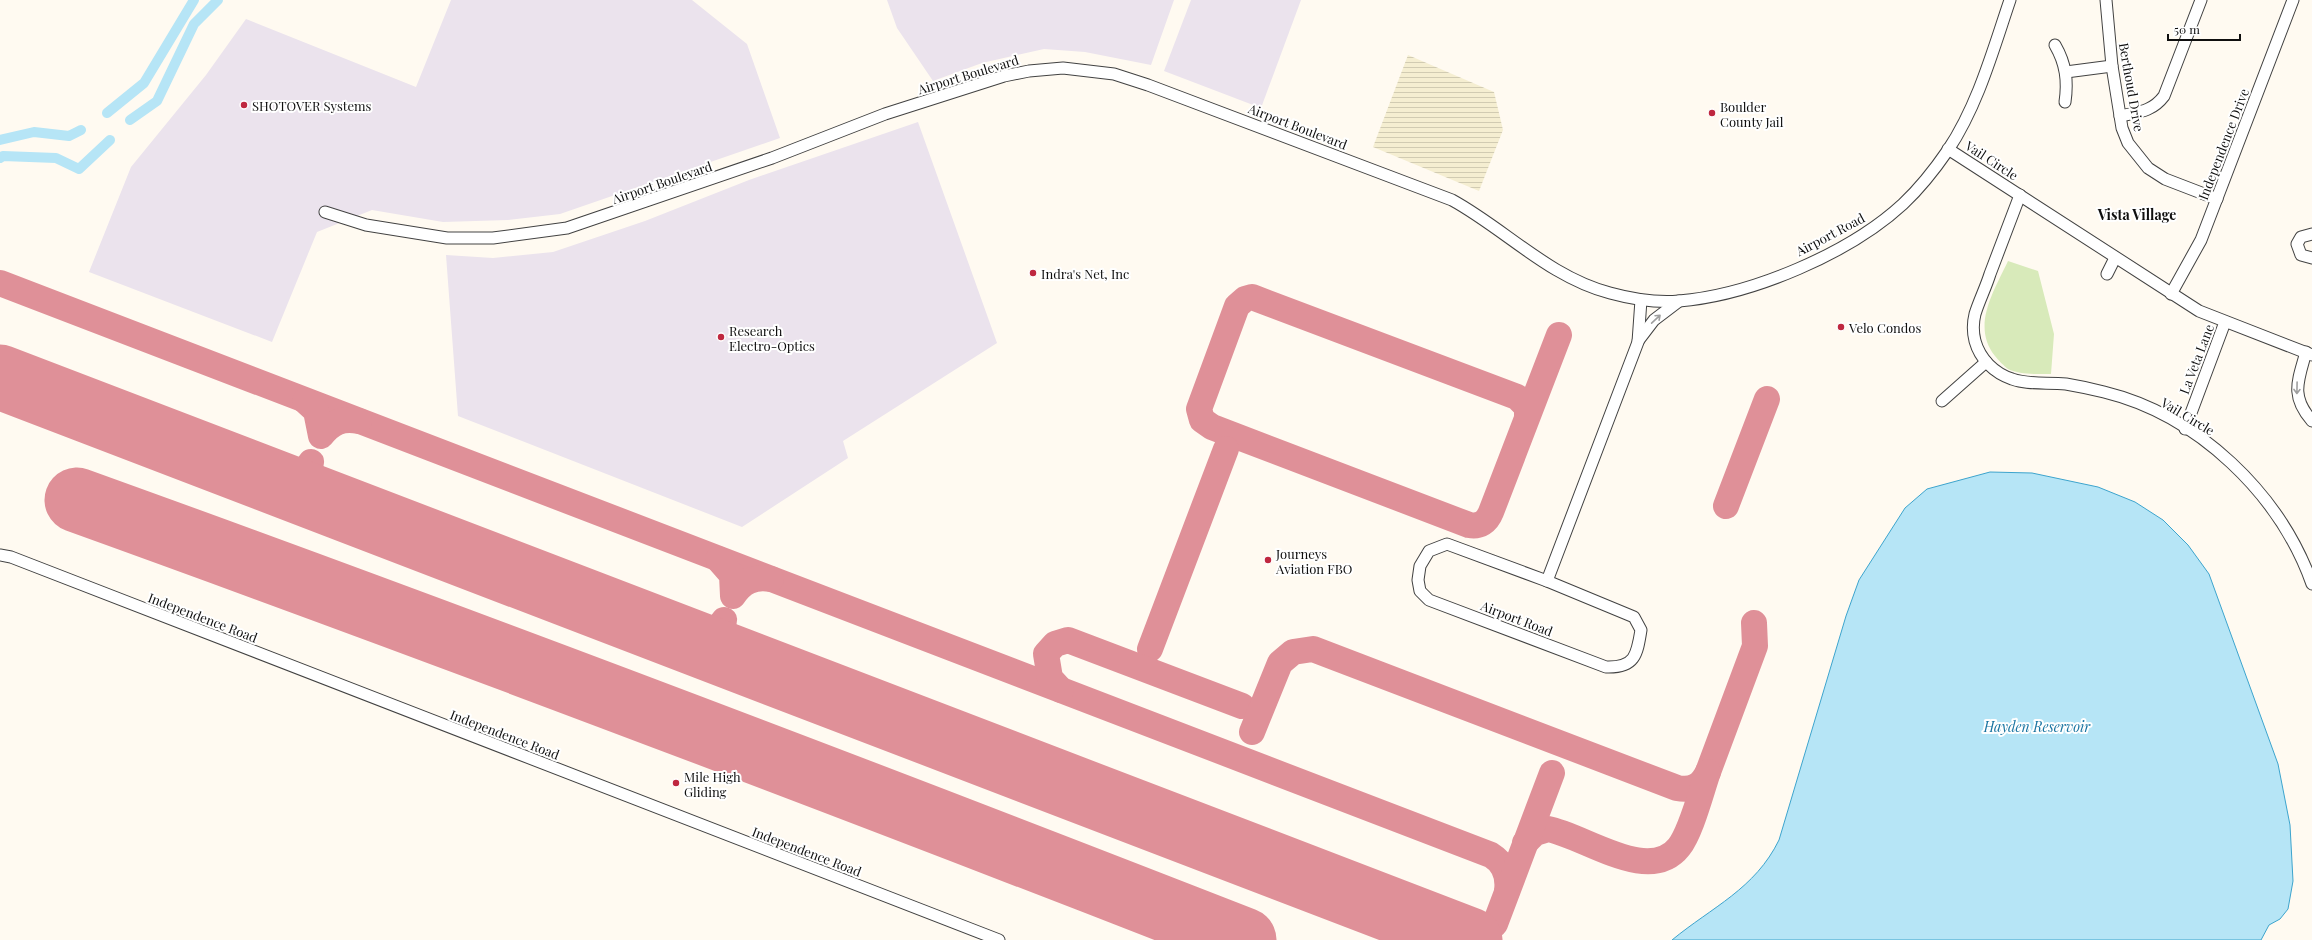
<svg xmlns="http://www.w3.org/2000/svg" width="2312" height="940" viewBox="0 0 2312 940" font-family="'Playfair Display',serif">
	<defs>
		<pattern id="farmland-rules" width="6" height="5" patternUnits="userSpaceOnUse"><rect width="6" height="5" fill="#f5eed1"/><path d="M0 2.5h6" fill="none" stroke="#d1cbb2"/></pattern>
	</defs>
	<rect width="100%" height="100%" fill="#fffaf1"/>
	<!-- industrial -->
	<g fill="#ebe3ed">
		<polygon points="451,0 692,0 747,44 780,138 560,214 508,220 443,222 372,210 317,232 272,342 89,272 131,167 206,75 246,19 416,87"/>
		<polygon points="887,0 1174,0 1151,65 1085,52 1044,49 982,63 933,81 897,28"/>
		<polygon points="1191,0 1301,0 1261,108 1164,71"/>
		<polygon points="918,122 997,343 843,441 848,458 742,527 458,416 446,255 493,258 553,252 645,221 749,180"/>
	</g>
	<!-- farmland -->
	<polygon fill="url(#farmland-rules)" points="1408,55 1494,92 1503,130 1479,191 1373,147"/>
	<!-- park -->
	<path fill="#d8eaba" d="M2008 261 2038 271 2054 334 2051 374C2038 374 2020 375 2008 369 2004 366 1998 360 1995 356 1971 326 1994 291 2008 261Z"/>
	<!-- water -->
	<path fill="#b6e5f6" stroke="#3da4cd" d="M1990 472 2032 473 2098 487 2135 502 2163 520 2188 545 2209 574 2278 764 2290 825 2293 881 2288 909 2280 919 2269 925 2261 940H1672C1712 907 1755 889 1779 840L1846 616 1859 580 1905 508 1927 489Z"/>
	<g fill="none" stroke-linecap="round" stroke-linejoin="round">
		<!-- canal -->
		<g stroke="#b6e5f6" stroke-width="10">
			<polyline points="107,113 144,83 194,0"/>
			<polyline points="130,120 157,101 194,24 218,0"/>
			<polyline points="0,140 34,132 69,136 81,130"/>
			<polyline points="0,158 3,156 56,158 79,169 110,140"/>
		</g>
		<!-- taxiway -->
		<g stroke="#df9098" stroke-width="26">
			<path d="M0 283 1491 855C1504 863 1509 876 1507 891"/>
			<path d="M305 401 316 411 321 436C332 422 342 418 359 421"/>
			<path d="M1527 417V407L1517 397 1252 297 1245 299 1237 306 1199 409 1202 420 1212 427 1469 525C1480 527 1487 522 1491 512L1559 335"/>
			<path d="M269 480C288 482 301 478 311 462 307 482 315 493 332 504"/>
			<polyline points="1726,506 1767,399"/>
			<path d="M718 559 732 575 733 596C742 582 754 576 771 579"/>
			<path d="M682 638C701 640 713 636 724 620 720 639 727 650 743 661"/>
			<polyline points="1150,649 1226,449"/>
			<polyline points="1061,690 1050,678 1046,654 1055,644 1068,640 1242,706"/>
			<path d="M1252 732 1280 663 1293 652 1313 649 1677 788C1692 791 1701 786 1708 772L1755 646 1754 623"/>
			<path d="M1525 843 1535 833 1548 829C1585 836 1649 885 1679 847 1691 832 1701 792 1708 772"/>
			<path d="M1453 933C1468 936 1482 935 1495 924L1552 773"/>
		</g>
		<!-- runway -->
		<g stroke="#df9098" stroke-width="65">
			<polyline points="0,377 1470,940"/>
			<path d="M77 500C468 641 857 789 1244 940"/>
		</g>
		<defs>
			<g id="minor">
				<polyline points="2106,0 2112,66 2122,128 2128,143 2148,168 2165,179 2217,199"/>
				<path d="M2055 45C2066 64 2068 81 2065 102"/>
				<polyline points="2066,72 2112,66"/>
				<path d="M2120 116C2138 112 2152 112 2164 96L2201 0"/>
				<polyline points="1948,149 2199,311 2312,355"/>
				<path d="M2020 195C2010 222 2000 248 1990 274 1986 287 1979 301 1975 314 1973 322 1973 333 1975 341 1980 359 1994 373 2012 379 2028 385 2048 382 2066 384 2078 386 2092 389 2104 392 2198 415 2280 494 2312 584"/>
				<path d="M325 212 366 225 447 238H493L567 228 772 158 885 114 1004 76 1029 71 1063 68 1114 74 1148 85 1452 200C1505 229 1549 277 1610 293 1632 299 1657 303 1679 301 1752 295 1850 253 1903 204 1920 188 1935 169 1948 150 1978 105 1993 50 2010 0"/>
				<polyline points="2312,234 2301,237 2297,244 2301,255 2312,258"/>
				<polyline points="2107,274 2115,258"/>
				<polyline points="2171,294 2201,240 2293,0"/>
				<polyline points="1638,341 1654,320 1679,301"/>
				<path d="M2306 352C2298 381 2290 396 2312 421"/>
				<polyline points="1942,401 1986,362"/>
				<polyline points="2185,429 2225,322"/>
				<path d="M1447 544 1547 581 1634 617 1641 630C1637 655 1635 668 1606 667L1429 600 1420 591 1418 580 1420 566 1429 551Z"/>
				<polyline points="0,555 11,557 999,940"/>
				<polyline points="1547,581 1638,342 1641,300"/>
			</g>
		</defs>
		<!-- minor casing -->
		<use href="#minor" stroke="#424242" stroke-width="13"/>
		<!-- minor -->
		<use href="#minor" stroke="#fff" stroke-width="11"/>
	</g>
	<!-- one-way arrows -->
	<defs><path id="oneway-shaft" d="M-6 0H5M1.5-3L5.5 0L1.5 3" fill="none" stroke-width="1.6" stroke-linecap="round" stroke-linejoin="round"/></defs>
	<g stroke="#9f9f9f">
		<use href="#oneway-shaft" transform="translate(1656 319) rotate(-43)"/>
		<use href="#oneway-shaft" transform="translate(2297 388) rotate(91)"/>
	</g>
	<!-- markers -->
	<g fill="#bf273f" stroke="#fff" stroke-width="1.5">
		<circle cx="244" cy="105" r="4"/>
		<circle cx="1712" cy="113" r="4"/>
		<circle cx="1033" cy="273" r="4"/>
		<circle cx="1841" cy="327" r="4"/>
		<circle cx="721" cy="337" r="4"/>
		<circle cx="1268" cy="560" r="4"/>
		<circle cx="676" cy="783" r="4"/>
	</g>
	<g text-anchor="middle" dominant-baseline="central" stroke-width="4" stroke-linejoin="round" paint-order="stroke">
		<!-- street labels -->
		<g font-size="13" fill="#0f0f0f" stroke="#fff">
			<text transform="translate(968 74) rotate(-17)">Airport Boulevard</text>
			<text transform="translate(2132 87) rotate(80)">Berthoud Drive</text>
			<text transform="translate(1298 126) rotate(21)">Airport Boulevard</text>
			<text transform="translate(2223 144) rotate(-69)">Independence Drive</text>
			<text transform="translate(1992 160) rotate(33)">Vail Circle</text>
			<text transform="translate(662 182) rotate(-19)">Airport Boulevard</text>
			<text transform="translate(1830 234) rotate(-28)">Airport Road</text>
			<text transform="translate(2196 359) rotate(-69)">La Veta Lane</text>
			<text transform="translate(2188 416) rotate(31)">Vail Circle</text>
			<text transform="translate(203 617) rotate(21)">Independence Road</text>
			<text transform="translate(1517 618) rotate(21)">Airport Road</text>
			<text transform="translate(505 734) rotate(21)">Independence Road</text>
			<text transform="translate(807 851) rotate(21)">Independence Road</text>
		</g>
		<!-- poi labels -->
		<g font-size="13" fill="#0f0f0f" stroke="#fff" text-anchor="start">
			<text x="252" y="105">SHOTOVER Systems</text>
			<text x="1720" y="106">Boulder<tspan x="1720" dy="15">County Jail</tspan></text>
			<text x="1041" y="273">Indra's Net, Inc</text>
			<text x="1849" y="327">Velo Condos</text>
			<text x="729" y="330">Research<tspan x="729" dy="15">Electro-Optics</tspan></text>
			<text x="1276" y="553">Journeys<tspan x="1276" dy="15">Aviation FBO</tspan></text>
			<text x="684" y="776">Mile High<tspan x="684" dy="15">Gliding</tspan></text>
		</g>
		<!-- neighbourhood labels -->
		<g font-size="14" font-weight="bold" fill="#0f0f0f" stroke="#fff">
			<text x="2137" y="214">Vista Village</text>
		</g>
		<!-- water labels -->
		<g font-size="14" font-style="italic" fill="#1874a1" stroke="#fff">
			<text x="2037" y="726">Hayden Reservoir</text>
		</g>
	</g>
	<!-- scale -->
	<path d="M2168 34v6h72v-6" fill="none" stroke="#0f0f0f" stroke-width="2"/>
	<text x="2174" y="34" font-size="12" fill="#0f0f0f" stroke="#ffffff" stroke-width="3" paint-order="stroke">50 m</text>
</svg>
